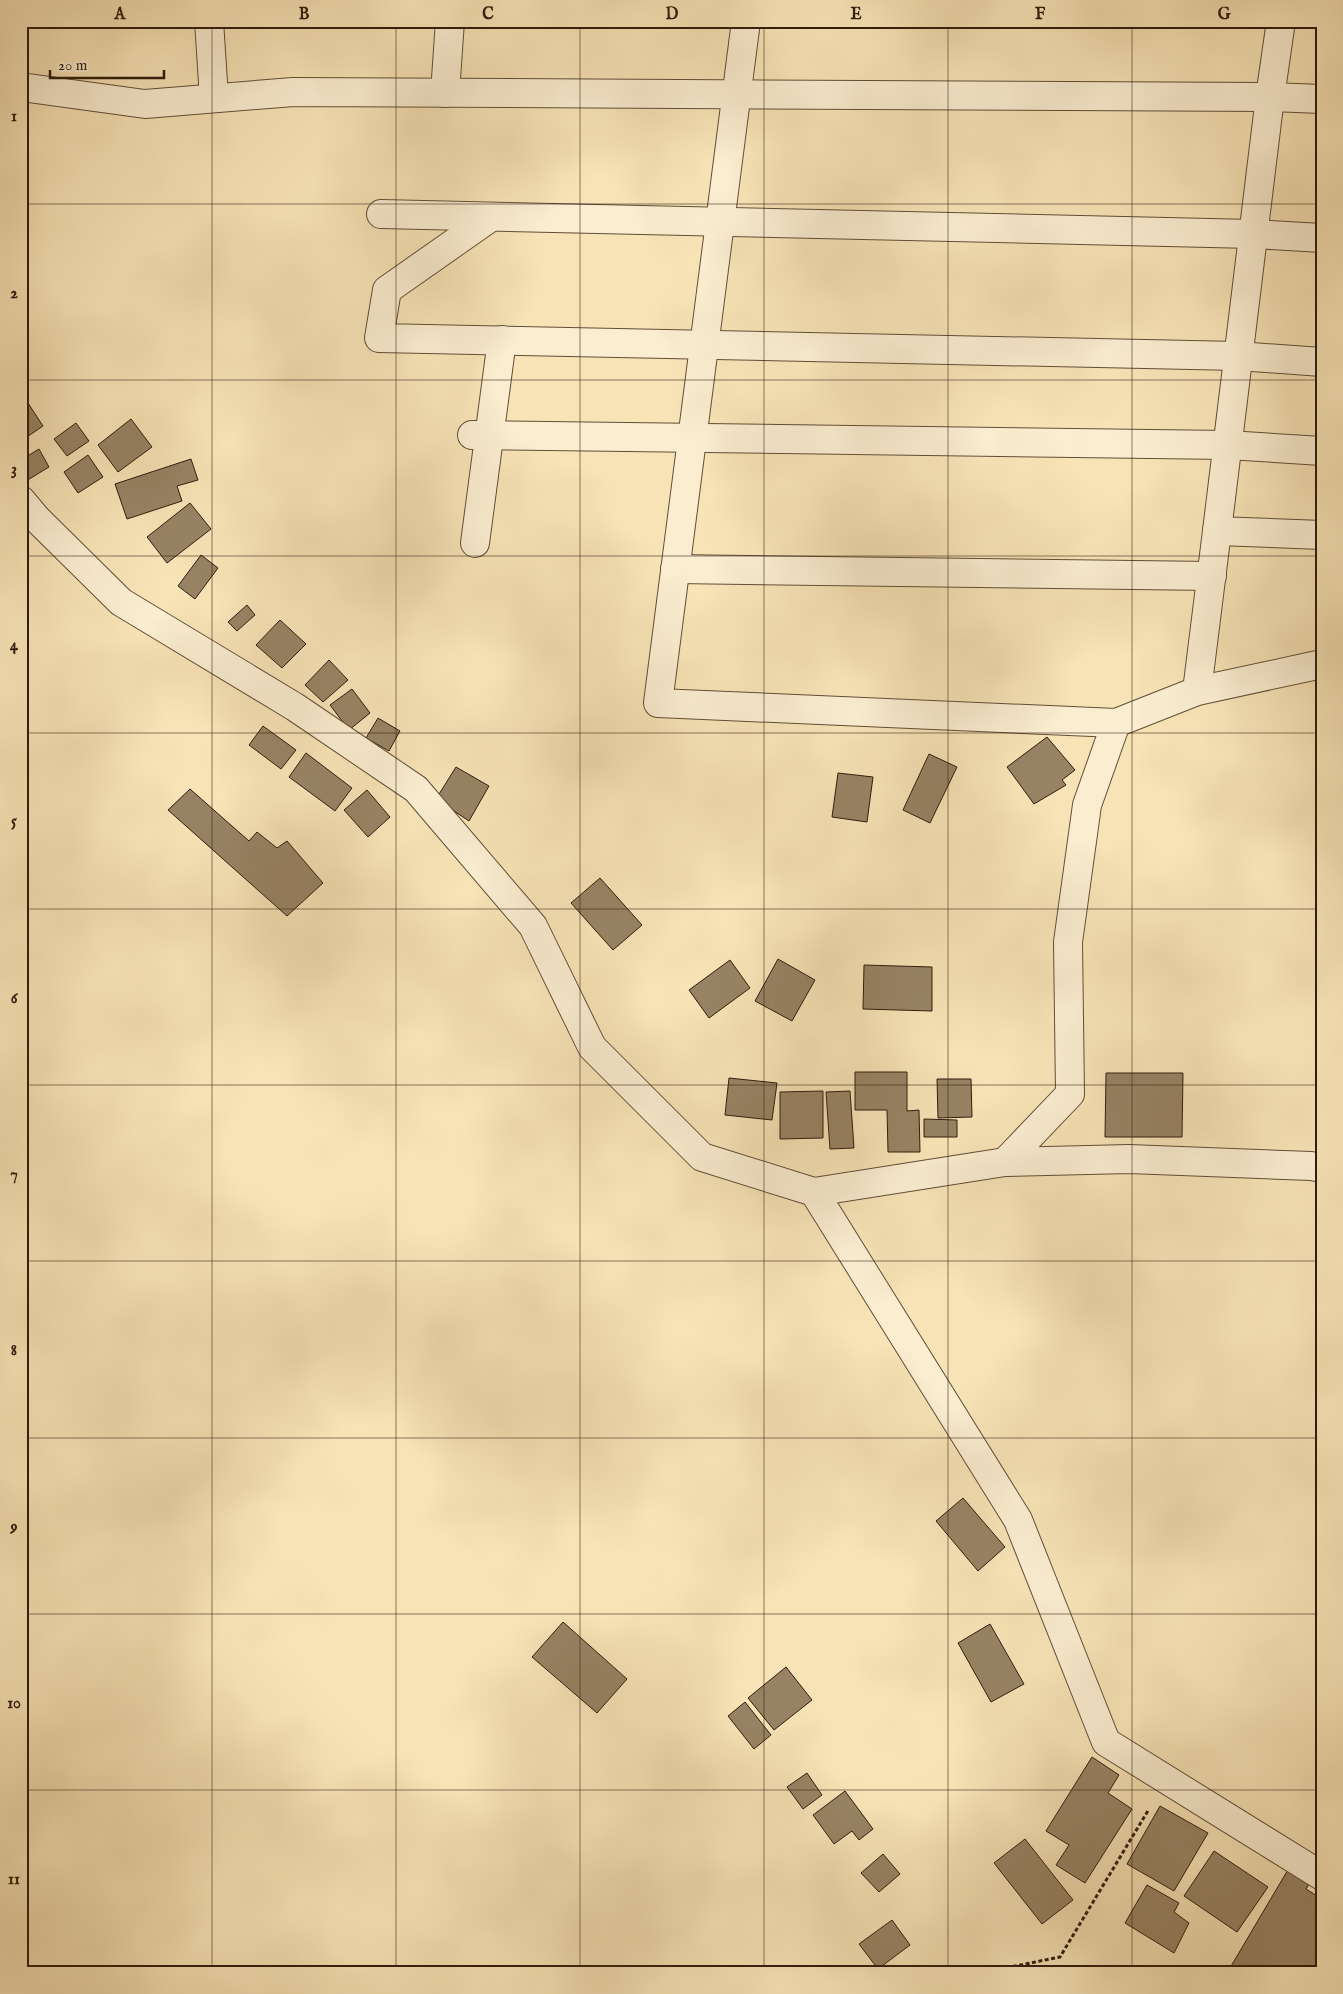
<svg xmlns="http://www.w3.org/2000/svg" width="1343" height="1994" viewBox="0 0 1343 1994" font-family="'IM FELL English',serif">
	<rect width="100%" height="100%" fill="#f7e3b6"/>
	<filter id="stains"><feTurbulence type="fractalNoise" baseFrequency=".004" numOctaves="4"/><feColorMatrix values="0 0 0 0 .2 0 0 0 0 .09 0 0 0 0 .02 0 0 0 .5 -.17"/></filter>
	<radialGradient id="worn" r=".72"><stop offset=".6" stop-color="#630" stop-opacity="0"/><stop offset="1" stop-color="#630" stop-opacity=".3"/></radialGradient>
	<!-- building -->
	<g fill="#978364" stroke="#2f1c0c">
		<polygon points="26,400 43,426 21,441 21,403"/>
		<polygon points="131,419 152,447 118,472 98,445"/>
		<polygon points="76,423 89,441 67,456 54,439"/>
		<polygon points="39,449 49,467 26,481 21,473 21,460"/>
		<polygon points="88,455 103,477 78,493 64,472"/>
		<polygon points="191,459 198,480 177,486 182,501 127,519 115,484"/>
		<polygon points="190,503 211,529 167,563 147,537"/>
		<polygon points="201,555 218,568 195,599 178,586"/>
		<polygon points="247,605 255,615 237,631 228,622"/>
		<polygon points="280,620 306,644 282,668 256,645"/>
		<polygon points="329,660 348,680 323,702 305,685"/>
		<polygon points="352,689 370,713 349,730 330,705"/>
		<polygon points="378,718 400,731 389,751 366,738"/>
		<polygon points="263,726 296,750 281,769 249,745"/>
		<polygon points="1047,737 1075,770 1062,780 1066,785 1034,804 1007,767"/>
		<polygon points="306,753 352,788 335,811 289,777"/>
		<polygon points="929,754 957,767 930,823 903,810"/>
		<polygon points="456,767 489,786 469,821 436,799"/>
		<polygon points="838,773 873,777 867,822 832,817"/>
		<polygon points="190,789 249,841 257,832 277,848 287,841 323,883 287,916 168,810"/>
		<polygon points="367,790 390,817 368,837 344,810"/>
		<polygon points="600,878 642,925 613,950 571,903"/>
		<polygon points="778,959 815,980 792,1021 755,1001"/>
		<polygon points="730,960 750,988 709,1018 689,990"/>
		<polygon points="864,965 932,967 932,1011 863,1009"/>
		<polygon points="855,1072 907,1072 907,1111 919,1110 920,1152 888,1152 887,1110 855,1110"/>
		<polygon points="1106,1073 1183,1073 1182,1137 1105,1137"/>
		<polygon points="729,1078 777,1083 772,1120 725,1115"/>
		<polygon points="937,1079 971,1079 972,1117 938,1118"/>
		<polygon points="823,1091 823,1138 780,1139 780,1092"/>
		<polygon points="850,1091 854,1148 830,1149 826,1092"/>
		<polygon points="924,1119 957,1120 957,1137 924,1137"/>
		<polygon points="963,1498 1005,1547 978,1571 936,1521"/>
		<polygon points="563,1622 627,1679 597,1713 532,1657"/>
		<polygon points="990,1624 1024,1684 991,1702 958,1643"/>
		<polygon points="786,1667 812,1700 774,1730 748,1698"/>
		<polygon points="745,1702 771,1735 754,1749 728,1716"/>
		<polygon points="1092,1757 1119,1775 1108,1793 1132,1809 1085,1883 1056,1865 1069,1845 1046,1831"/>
		<polygon points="807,1773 822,1795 803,1809 787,1787"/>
		<polygon points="845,1791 873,1829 859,1840 852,1831 834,1844 813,1815"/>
		<polygon points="1160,1806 1208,1833 1174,1891 1127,1864"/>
		<polygon points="1025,1839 1073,1900 1042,1924 994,1863"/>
		<polygon points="1214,1851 1268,1887 1237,1932 1184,1896"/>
		<polygon points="883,1854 900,1874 879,1892 861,1873"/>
		<polygon points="1289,1868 1311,1881 1306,1889 1322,1899 1322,1937 1318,1943 1322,1946 1322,1973 1311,1973 1305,1969 1302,1973 1227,1973"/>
		<polygon points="1147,1885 1179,1903 1174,1912 1189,1923 1174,1953 1125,1923"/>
		<polygon points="892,1920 910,1945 878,1969 859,1944"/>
	</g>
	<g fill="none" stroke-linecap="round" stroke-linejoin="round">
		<defs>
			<g id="street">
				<polyline points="209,21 214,98"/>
				<polyline points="746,21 658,703 1116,723"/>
				<polyline points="1281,21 1270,97 1217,531 1322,535"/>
				<polyline points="21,87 145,104 293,92 1270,97 1322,99"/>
				<polyline points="445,93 450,21"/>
				<polyline points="381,214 1253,234 1322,238"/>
				<polyline points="491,217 387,290 379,338 1238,356 1322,362"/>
				<polyline points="472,435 1228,445 1322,451"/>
				<polyline points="21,500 37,519 121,602 295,707 416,789 533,926 592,1047 702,1157 814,1192 1005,1162 1129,1159 1311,1166 1322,1168"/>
				<polyline points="475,543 502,340"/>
				<polyline points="675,569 1212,576"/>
				<polyline points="1197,691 1217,531"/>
				<polyline points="1005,1162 1070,1094 1068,942 1087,805 1116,723 1197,691 1322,664"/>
				<polyline points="814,1192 1018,1520 1106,1742 1322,1876"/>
			</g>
		</defs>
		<!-- street casing -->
		<use href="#street" stroke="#614e36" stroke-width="30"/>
		<!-- path -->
		<polyline stroke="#2f1c0c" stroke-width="3" stroke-dasharray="4 2.5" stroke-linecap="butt" points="981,1973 1060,1957 1149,1809"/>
		<!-- street -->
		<use href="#street" stroke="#faedd0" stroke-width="28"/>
	</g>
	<!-- grid -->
	<path fill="none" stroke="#2f1c0c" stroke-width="1" stroke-opacity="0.55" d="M212 21V1973M396 21V1973M580 21V1973M764 21V1973M948 21V1973M1132 21V1973M21 204H1322M21 380H1322M21 556H1322M21 733H1322M21 909H1322M21 1085H1322M21 1261H1322M21 1438H1322M21 1614H1322M21 1790H1322"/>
	<!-- margin -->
	<rect width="1343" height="1994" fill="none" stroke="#f7e3b6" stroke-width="55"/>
	<!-- scale -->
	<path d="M50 70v8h114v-8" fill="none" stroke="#2f1c0c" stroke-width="2.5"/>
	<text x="58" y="70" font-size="15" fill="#2f1c0c" stroke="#faedd0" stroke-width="4" paint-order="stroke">20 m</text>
	<rect x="28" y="28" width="1288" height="1938" fill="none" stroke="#2f1c0c" stroke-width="2"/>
	<g font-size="16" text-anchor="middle" font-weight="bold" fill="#2f1c0c">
		<text x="120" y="19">A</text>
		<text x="304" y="19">B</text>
		<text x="488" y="19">C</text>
		<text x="672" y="19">D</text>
		<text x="856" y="19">E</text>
		<text x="1040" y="19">F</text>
		<text x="1224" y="19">G</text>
		<text x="14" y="121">1</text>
		<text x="14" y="298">2</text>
		<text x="14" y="474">3</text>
		<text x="14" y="650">4</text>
		<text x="14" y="826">5</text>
		<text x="14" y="1003">6</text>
		<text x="14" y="1179">7</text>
		<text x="14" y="1355">8</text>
		<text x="14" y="1532">9</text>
		<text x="14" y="1708">10</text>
		<text x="14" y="1884">11</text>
	</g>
	<rect width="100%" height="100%" filter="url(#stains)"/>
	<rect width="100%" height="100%" fill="url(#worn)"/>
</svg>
